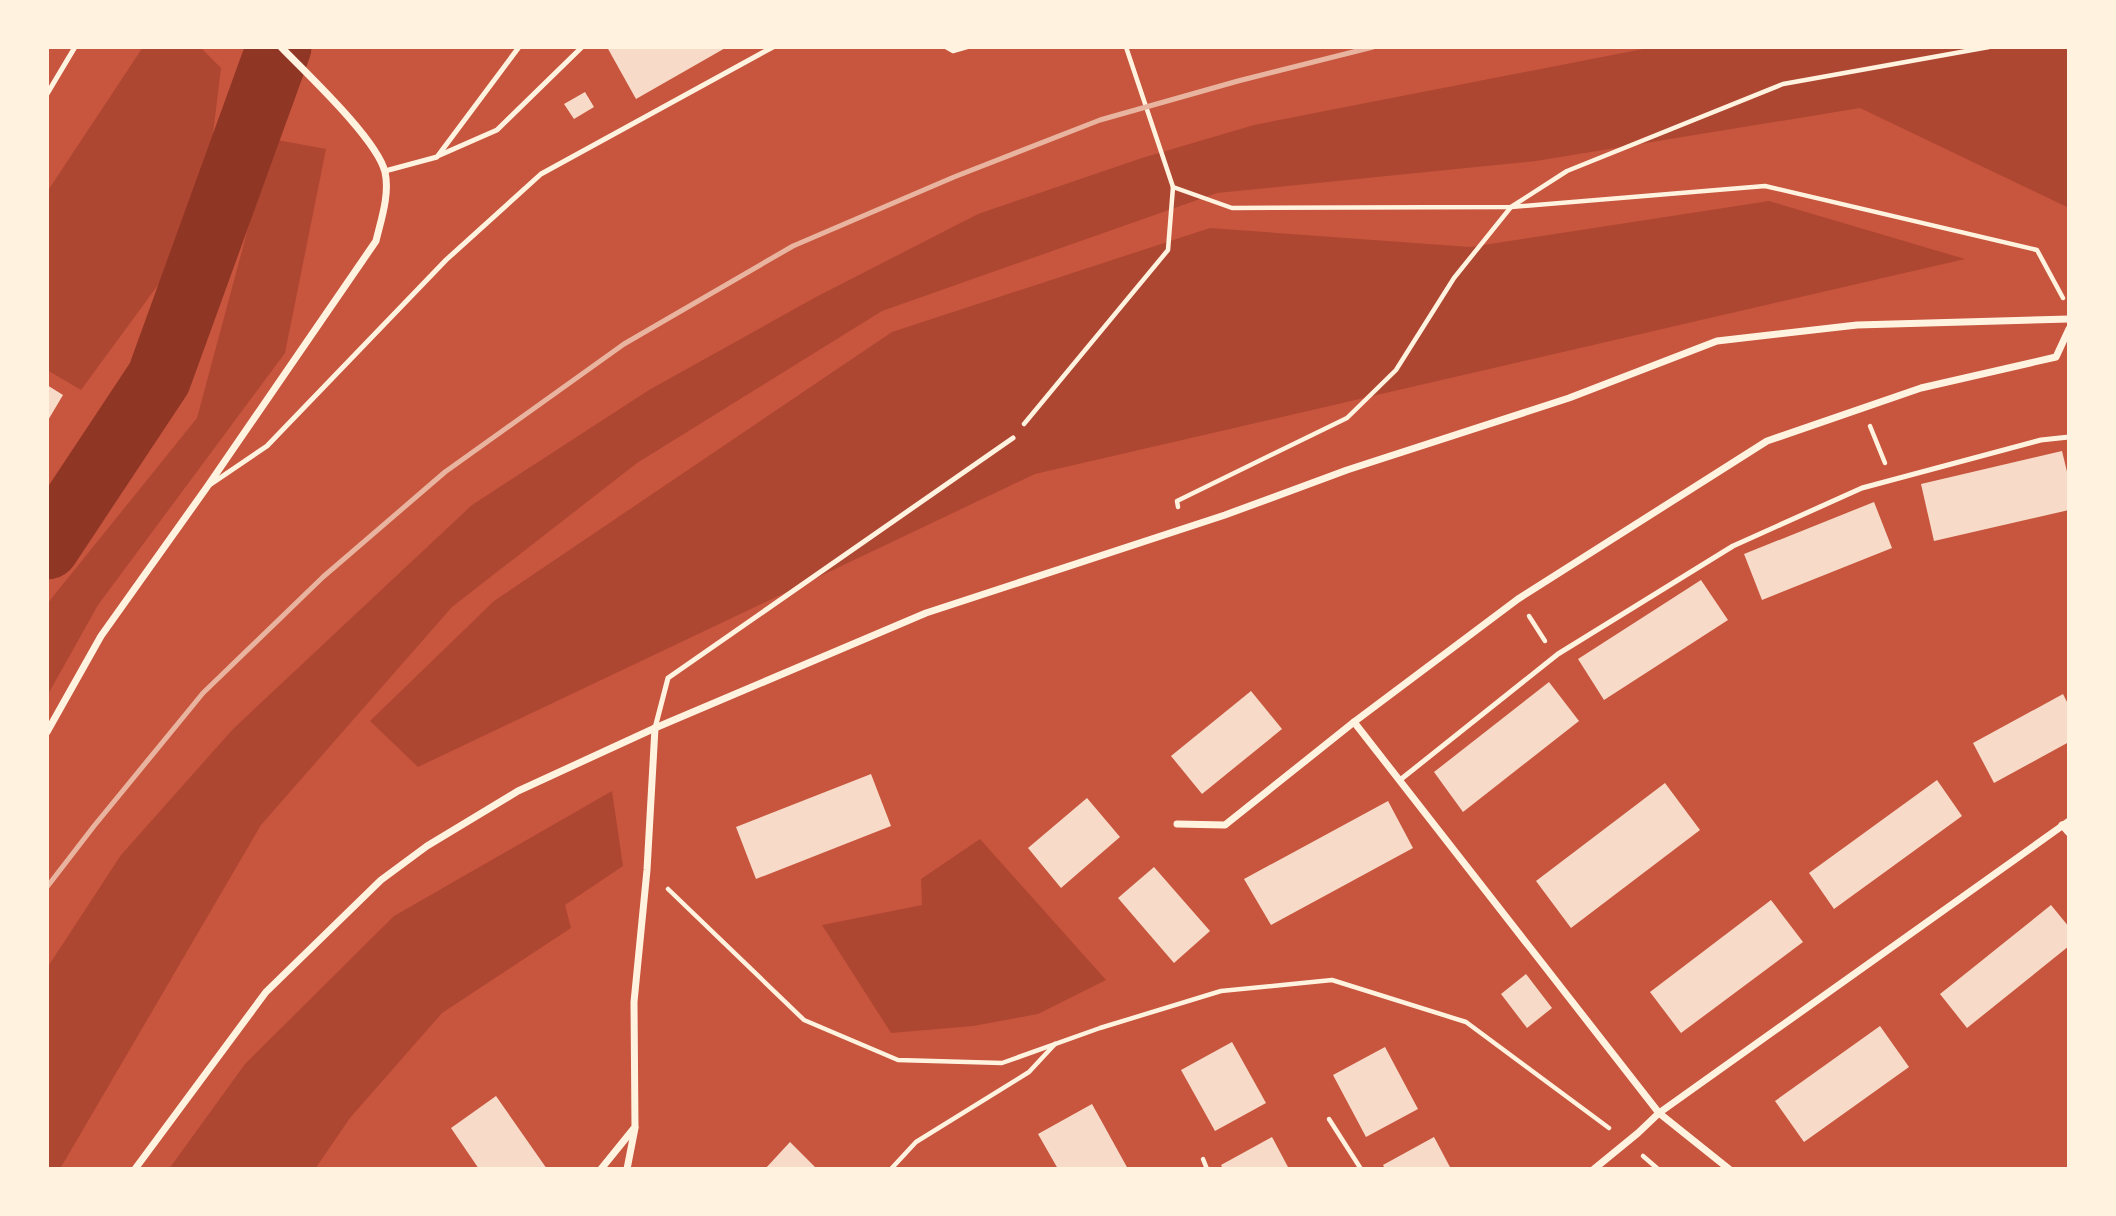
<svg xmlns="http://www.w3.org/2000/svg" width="2116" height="1216" viewBox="0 0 2116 1216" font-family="'Libre Baskerville',serif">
	<rect width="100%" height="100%" fill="#c8553d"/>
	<!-- green -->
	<g fill="#ae4732">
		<polygon points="143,47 200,47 221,68 202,225 81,390 47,370 47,192"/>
		<polygon points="1653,47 2069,47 2069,208 1860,108 1536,161 1217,193 882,311 637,463 452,607 261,825 60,1169 47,1169 47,968 121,855 233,729 472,505 649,390 816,297 978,214 1142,158 1254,125"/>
		<polygon points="272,139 326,149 285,353 98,605 47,696 47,604 197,418"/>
		<polygon points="1769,201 1965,259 1035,474 418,767 370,721 494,601 892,332 1210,228 1470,247"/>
		<polygon points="612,791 623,866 565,905 571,928 442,1013 350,1118 315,1169 169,1169 245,1064 394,916"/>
		<polygon points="980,839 1106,980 1038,1014 973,1026 891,1033 822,925 922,905 921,879"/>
	</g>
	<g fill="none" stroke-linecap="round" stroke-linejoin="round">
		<!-- river -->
		<polyline stroke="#8f3625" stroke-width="65" points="47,547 159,378 279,47"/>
	</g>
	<!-- building -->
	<g fill="#f7dbc8">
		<polygon points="607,47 727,47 636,99"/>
		<polygon points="585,92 594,107 574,119 564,104"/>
		<polygon points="47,385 63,395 47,422"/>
		<polygon points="2062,451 2069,480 2069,510 1934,541 1921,484"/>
		<polygon points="1874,502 1892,548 1762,600 1744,554"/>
		<polygon points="1701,580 1728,620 1604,700 1578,659"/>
		<polygon points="1549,682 1579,721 1463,812 1434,772"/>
		<polygon points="1251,691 1282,729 1202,794 1171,756"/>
		<polygon points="2063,694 2069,706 2069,742 1994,783 1973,743"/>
		<polygon points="871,774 891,826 756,879 736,827"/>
		<polygon points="1937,780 1962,816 1834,909 1809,873"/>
		<polygon points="1665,783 1700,830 1571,928 1536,881"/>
		<polygon points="1087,798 1120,837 1061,888 1028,848"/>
		<polygon points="1388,801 1413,848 1271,925 1244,879"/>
		<polygon points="1154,867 1210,931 1174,963 1118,898"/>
		<polygon points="1771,900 1803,942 1681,1033 1650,992"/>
		<polygon points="2051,905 2069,927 2069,946 1967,1028 1940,994"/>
		<polygon points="1526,974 1552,1008 1527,1028 1501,994"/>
		<polygon points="1880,1026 1909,1067 1804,1142 1775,1101"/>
		<polygon points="1232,1042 1266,1103 1215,1131 1181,1070"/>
		<polygon points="1385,1047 1418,1109 1366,1137 1333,1075"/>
		<polygon points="496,1096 547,1169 479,1169 451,1128"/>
		<polygon points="1092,1104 1128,1169 1058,1169 1038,1134"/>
		<polygon points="1272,1137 1289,1169 1223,1169 1221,1165"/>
		<polygon points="1434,1137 1451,1169 1385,1169 1383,1165"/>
		<polygon points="790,1142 817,1169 765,1169"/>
	</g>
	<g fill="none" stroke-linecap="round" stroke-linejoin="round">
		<!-- path -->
		<g stroke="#fff3e0" stroke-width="4.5">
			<polyline points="946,47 953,51 967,47"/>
			<polyline points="1173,187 1232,208 1511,207 1765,186 2037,250 2063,298"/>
			<polyline points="1024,424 1168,250 1173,187 1126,47"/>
			<polyline points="1870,426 1885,463"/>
			<polyline points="1178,507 1177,501 1347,418 1396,370 1454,278 1511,207 1567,171 1783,84 1989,47"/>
			<polyline points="1529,616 1545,641"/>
			<polyline points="668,889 804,1020 898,1060 1002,1063 1100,1028 1221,991 1332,980 1466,1022 1609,1128"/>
			<polyline points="1329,1119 1361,1169"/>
			<polyline points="1643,1156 1658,1169"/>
			<polyline points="1203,1159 1207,1169"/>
			<polyline points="891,1169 916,1142 1029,1072 1055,1044"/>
		</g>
		<!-- service -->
		<g stroke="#fff3e0" stroke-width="5">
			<polyline points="47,94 75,47"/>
			<polyline points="440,155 497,130 582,47"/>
			<polyline points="385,171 437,157 519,47"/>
			<polyline points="211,484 267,446 446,260 541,174 773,47"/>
			<polyline points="655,728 668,678 1013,438"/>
			<polyline points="1400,780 1558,654 1733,546 1862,488 2041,440 2069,437"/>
		</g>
		<!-- minor -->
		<g stroke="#fff3e0" stroke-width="7">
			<polyline points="1354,722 1659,1113 1729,1169"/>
			<path d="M47 732 101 636 207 487 376 241C381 220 390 194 385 172 377 139 306 73 281 47"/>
			<polyline points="1177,824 1225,825 1354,722 1518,599 1767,441 1921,388 2056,357 2069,329"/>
			<polyline points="2062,825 2069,833"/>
			<polyline points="135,1169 266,992 381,880 427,846 518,791 655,728 926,613 1225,515 1347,470 1569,398 1717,341 1857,325 2069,319"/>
			<polyline points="601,1169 635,1127 634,1002 647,870 655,728"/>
			<polyline points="627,1169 635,1128"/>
			<polyline points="1594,1169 1638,1133 1659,1113 2069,821"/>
		</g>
		<!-- rail -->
		<polyline stroke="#e9b49f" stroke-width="5" points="47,887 94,826 203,693 323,577 445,472 624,344 793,246 954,177 1100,120 1238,81 1373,47"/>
	</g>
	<!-- border -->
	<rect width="2116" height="1216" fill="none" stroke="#fff3e0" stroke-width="98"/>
</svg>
